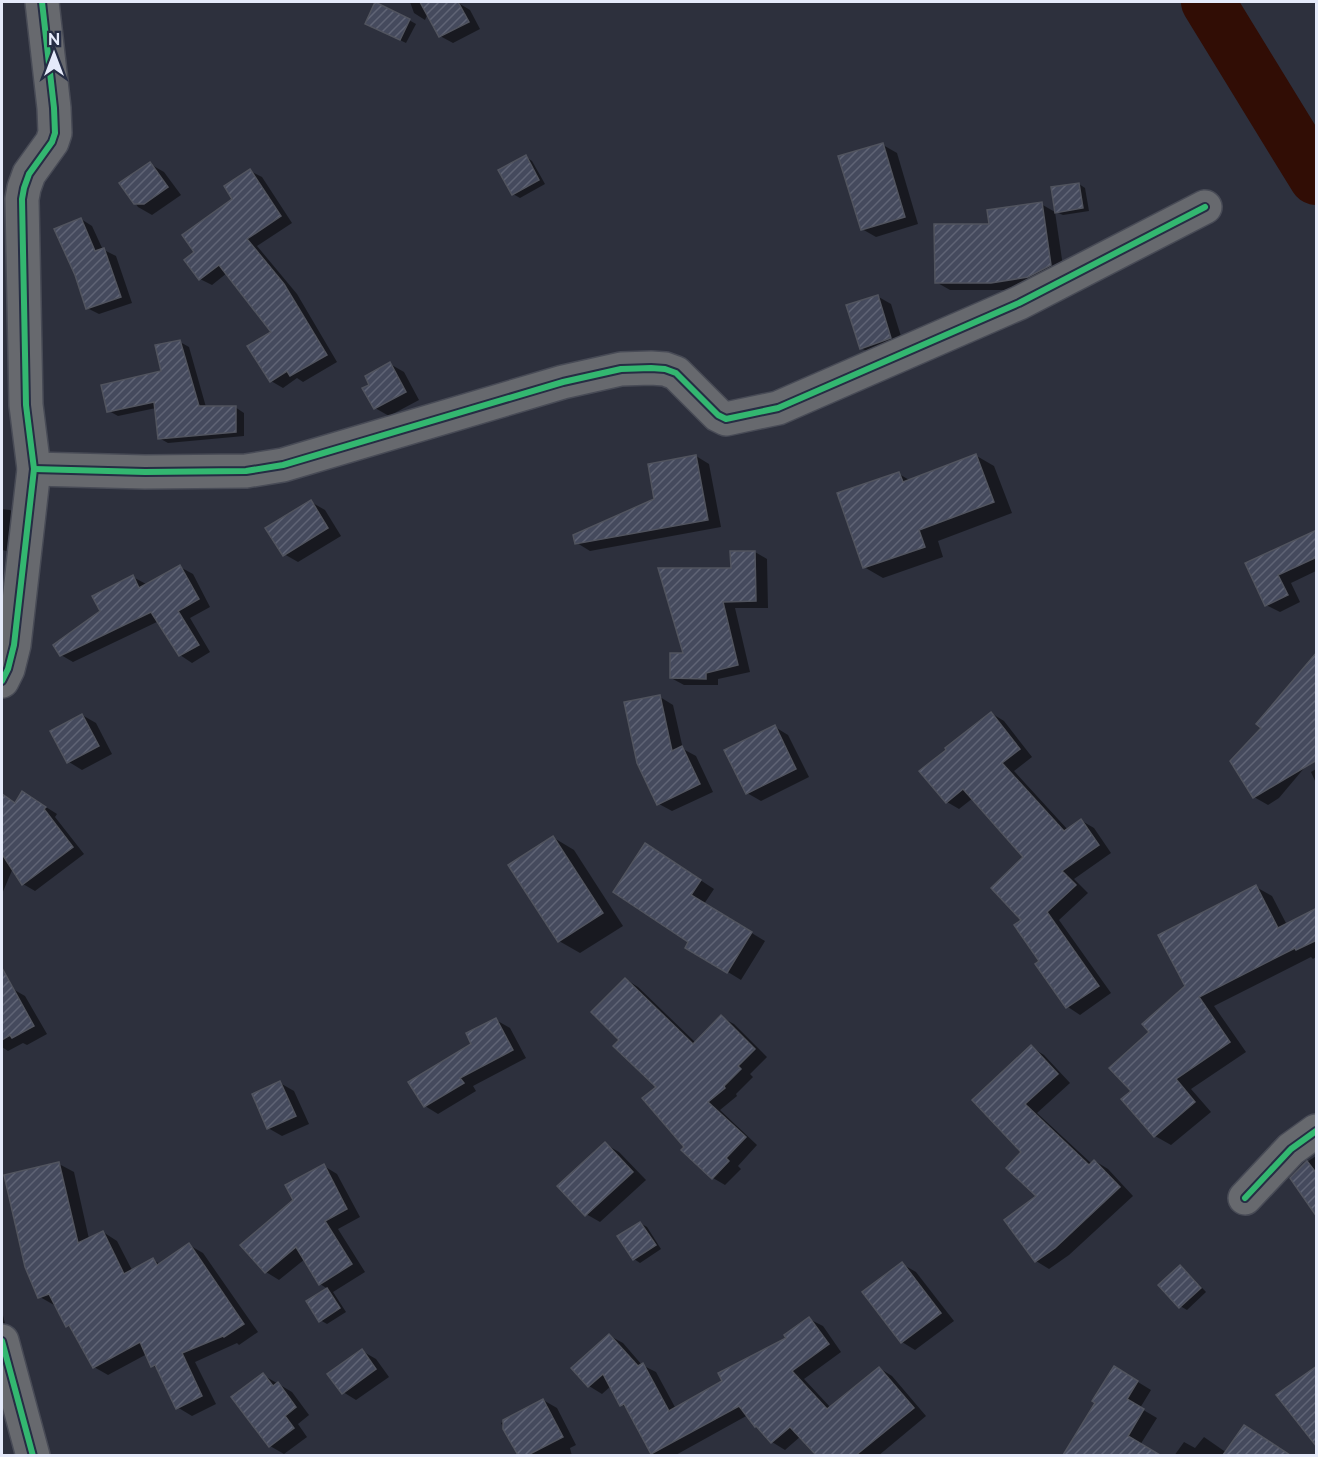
<svg xmlns="http://www.w3.org/2000/svg" width="1318" height="1457" viewBox="0 0 1318 1457" font-family="Raleway,sans-serif">
	<defs>
		<pattern id="building-hatch" width="6" height="6" patternUnits="userSpaceOnUse" patternTransform="scale(1.5)"><rect width="6" height="6" fill="#454a5d"/><path d="M-1 1l2-2M0 6l6-6M5 7l2-2" fill="none" stroke="#606475"/></pattern>
	</defs>
	<rect width="100%" height="100%" fill="#2d303d"/>
	<!-- shadow -->
	<g fill="#0007">
		<polygon points="410,2 460,2 460,4 470,10 480,29 453,43 440,36 428,13 425,20 414,13"/>
		<polygon points="409,20 416,24 406,43 373,27"/>
		<polygon points="883,145 897,153 918,224 876,237 862,229"/>
		<polygon points="526,157 532,161 545,184 520,198 513,194"/>
		<polygon points="150,164 164,172 181,195 152,215 138,207 122,184"/>
		<polygon points="250,171 262,177 292,223 257,246 297,294 337,362 303,382 297,378 283,388 271,381 273,332 227,273 212,285 200,279 196,252 234,199"/>
		<polygon points="1079,184 1085,188 1089,211 1063,215 1056,212"/>
		<polygon points="1041,204 1055,212 1064,273 1042,284 1006,290 950,290 936,282 991,225"/>
		<polygon points="81,219 92,226 103,250 104,250 116,256 132,303 99,314 87,308"/>
		<polygon points="877,296 891,304 904,346 875,356 861,348"/>
		<polygon points="180,342 189,347 206,407 235,407 244,413 244,436 168,443 159,438 156,408 118,416 109,411 163,372"/>
		<polygon points="390,364 404,372 419,400 389,416 375,408 364,389 371,385"/>
		<polygon points="975,455 994,466 1012,513 938,541 943,557 883,578 864,567 899,474 911,481"/>
		<polygon points="696,456 709,464 721,527 590,551 577,543 656,500"/>
		<polygon points="311,502 325,510 341,536 298,562 284,554"/>
		<polygon points="2,509 10,510 21,516 17,553 2,550"/>
		<polygon points="1316,531 1316,571 1291,583 1300,602 1280,612 1266,605 1247,564"/>
		<polygon points="755,552 767,559 768,608 735,608 750,672 718,679 718,685 684,685 671,678 732,570"/>
		<polygon points="180,567 193,574 210,607 190,618 210,652 192,663 180,655 159,621 73,662 61,655 133,577 146,584"/>
		<polygon points="660,697 673,705 683,749 696,756 713,792 672,811 659,804"/>
		<polygon points="991,713 1004,721 1032,757 1014,771 1068,830 1082,821 1094,828 1111,853 1074,879 1088,893 1059,920 1111,993 1080,1015 1068,1007 1037,964 1041,961 1023,920 1025,857 973,798 959,809 947,802"/>
		<polygon points="82,715 96,723 112,754 82,770 69,762"/>
		<polygon points="775,727 788,735 809,777 761,801 747,793"/>
		<polygon points="1264,728 1316,754 1279,798 1268,805 1254,797"/>
		<polygon points="1316,769 1316,783 1311,772"/>
		<polygon points="2,794 16,804 35,800 57,814 55,817 84,854 35,891 23,884 13,868 2,894"/>
		<polygon points="554,838 574,850 623,926 580,953 559,941"/>
		<polygon points="659,853 714,889 704,904 765,941 741,980 687,947 690,942"/>
		<polygon points="1256,887 1272,896 1287,925 1316,910 1316,957 1313,959 1311,957 1214,1006 1246,1052 1191,1089 1211,1112 1171,1145 1155,1136 1133,1091 1151,1032 1187,986"/>
		<polygon points="625,979 638,987 696,1043 721,1017 734,1024 767,1057 750,1074 753,1077 736,1094 737,1096 720,1110 757,1145 738,1166 741,1169 725,1185 713,1178 686,1147 658,1087 622,1040"/>
		<polygon points="11,988 25,996 47,1034 27,1045 23,1043 8,1051 2,1047 2,993"/>
		<polygon points="496,1020 510,1028 526,1058 473,1086 476,1091 438,1114 425,1106 473,1044"/>
		<polygon points="1031,1047 1044,1055 1070,1083 1037,1113 1092,1164 1095,1161 1108,1169 1133,1196 1069,1255 1049,1269 1036,1261 1039,1197 1023,1152 974,1100"/>
		<polygon points="280,1083 294,1091 309,1124 282,1136 268,1128"/>
		<polygon points="605,1144 619,1152 646,1180 600,1222 586,1214"/>
		<polygon points="1316,1156 1316,1210 1304,1164"/>
		<polygon points="59,1164 74,1172 89,1239 103,1232 117,1241 133,1272 153,1260 160,1264 189,1245 203,1253 258,1332 239,1345 237,1343 195,1362 216,1404 192,1416 177,1407 159,1370 153,1366 147,1354 108,1375 94,1367 73,1328 68,1325 56,1304 54,1305 40,1297"/>
		<polygon points="324,1166 337,1174 360,1217 338,1229 365,1272 333,1292 346,1312 327,1324 320,1320 308,1302 328,1289 320,1284 305,1259 279,1280 266,1272"/>
		<polygon points="640,1223 647,1227 661,1249 640,1263 634,1259"/>
		<polygon points="902,1264 916,1272 954,1321 915,1350 902,1342"/>
		<polygon points="1180,1267 1186,1271 1206,1292 1187,1310 1180,1306"/>
		<polygon points="2,1311 7,1332 2,1335"/>
		<polygon points="809,1319 823,1326 841,1352 804,1379 831,1408 879,1368 892,1376 926,1416 878,1456 818,1456 801,1436 785,1450 772,1442 748,1415 674,1456 657,1456 652,1453 628,1409 622,1405 611,1386 602,1394 589,1386 610,1336 623,1343 642,1365 656,1372 676,1409 724,1382 789,1339"/>
		<polygon points="362,1351 376,1359 389,1377 356,1400 343,1392"/>
		<polygon points="1115,1368 1151,1390 1140,1408 1157,1418 1140,1445 1158,1456 1066,1456 1066,1453 1097,1402"/>
		<polygon points="263,1375 292,1392 309,1415 298,1424 307,1437 284,1454 270,1446"/>
		<polygon points="543,1400 557,1408 576,1445 570,1448 572,1456 519,1456 501,1423"/>
		<polygon points="1258,1435 1289,1456 1174,1456 1184,1442 1195,1448 1204,1437 1227,1453"/>
	</g>
	<g fill="none" stroke-linecap="round" stroke-linejoin="round">
		<!-- river -->
		<polyline stroke="#310d05" stroke-width="54" points="1208,2 1316,178"/>
	</g>
	<!-- building -->
	<g fill="url(#building-hatch)" stroke="#51545f" stroke-width="1.5">
		<polygon points="375,2 410,19 400,40 365,24"/>
		<polygon points="420,2 458,2 469,22 439,37"/>
		<polygon points="883,143 905,217 861,230 838,156"/>
		<polygon points="526,155 539,180 512,195 498,170"/>
		<polygon points="150,162 168,187 144,204 134,204 119,183"/>
		<polygon points="250,169 281,216 247,239 284,284 327,355 290,376 287,371 270,382 247,346 271,332 219,265 199,280 184,260 194,252 182,235 232,199 224,186"/>
		<polygon points="1079,183 1083,208 1055,213 1051,187"/>
		<polygon points="1042,202 1051,265 1028,277 991,283 935,283 934,224 989,224 987,210"/>
		<polygon points="81,218 95,251 104,248 121,297 86,309 75,275 54,229"/>
		<polygon points="878,295 891,338 860,349 846,305"/>
		<polygon points="180,340 199,406 236,406 236,432 158,439 154,402 107,412 101,385 161,371 155,345"/>
		<polygon points="390,362 406,392 374,409 362,388 369,385 365,376"/>
		<polygon points="976,454 994,502 919,530 925,547 863,568 837,493 899,472 903,482"/>
		<polygon points="696,455 708,520 575,544 573,535 654,499 648,464"/>
		<polygon points="311,500 328,528 283,556 265,528"/>
		<polygon points="1317,530 1317,557 1278,575 1288,595 1265,606 1245,563"/>
		<polygon points="730,551 755,551 756,601 723,602 738,665 706,673 706,679 670,678 670,653 683,653 658,568 731,568"/>
		<polygon points="180,565 199,599 178,611 199,645 179,656 151,612 60,656 53,645 100,611 92,596 133,575 139,588"/>
		<polygon points="1317,652 1317,760 1253,798 1230,761 1261,728 1256,724"/>
		<polygon points="660,695 672,751 682,746 700,784 657,805 637,763 624,702"/>
		<polygon points="991,712 1020,749 1002,763 1064,831 1081,819 1099,845 1062,871 1076,885 1047,912 1099,986 1066,1008 1035,964 1039,961 1014,925 1021,920 991,888 1023,857 963,789 946,803 919,771 946,750 945,748"/>
		<polygon points="82,714 99,746 67,763 50,731"/>
		<polygon points="775,725 796,769 746,794 724,750"/>
		<polygon points="22,791 46,807 44,809 73,847 22,885 2,854 2,794 15,803"/>
		<polygon points="553,836 603,913 558,942 508,865"/>
		<polygon points="645,843 701,880 691,895 752,932 727,973 685,948 688,942 613,892"/>
		<polygon points="1256,885 1278,928 1317,908 1317,940 1296,950 1295,948 1199,997 1230,1042 1176,1079 1195,1102 1154,1137 1121,1099 1131,1091 1109,1068 1149,1032 1142,1024 1185,986 1158,935"/>
		<polygon points="2,968 34,1026 12,1038 10,1035 2,1040"/>
		<polygon points="625,978 693,1044 721,1015 755,1049 738,1066 741,1069 724,1086 725,1088 708,1102 746,1137 726,1158 729,1161 712,1179 681,1150 684,1147 642,1098 656,1087 613,1046 619,1040 591,1012"/>
		<polygon points="496,1018 513,1050 460,1078 464,1083 424,1107 408,1082 471,1044 466,1033"/>
		<polygon points="1031,1045 1058,1074 1025,1104 1089,1165 1094,1160 1120,1187 1055,1248 1035,1262 1004,1220 1036,1196 1006,1168 1021,1152 972,1100"/>
		<polygon points="280,1081 296,1116 267,1129 252,1094"/>
		<polygon points="605,1142 633,1172 585,1216 557,1186"/>
		<polygon points="1307,1161 1317,1174 1317,1217 1290,1178"/>
		<polygon points="59,1162 78,1243 103,1231 124,1274 153,1258 157,1265 189,1243 244,1324 224,1337 223,1336 182,1353 202,1396 176,1409 155,1365 151,1367 140,1342 93,1368 69,1325 66,1327 49,1294 38,1298 25,1267 4,1175"/>
		<polygon points="324,1164 347,1209 325,1221 352,1264 319,1285 296,1247 265,1273 240,1245 293,1200 285,1185"/>
		<polygon points="640,1222 656,1245 633,1260 617,1236"/>
		<polygon points="902,1262 941,1313 901,1343 862,1292"/>
		<polygon points="1180,1265 1201,1288 1179,1308 1158,1285"/>
		<polygon points="327,1288 340,1308 319,1322 306,1301"/>
		<polygon points="809,1317 829,1344 792,1371 827,1409 879,1367 914,1408 856,1455 816,1455 790,1427 771,1443 756,1426 755,1427 739,1406 651,1454 624,1404 620,1406 603,1374 588,1387 571,1368 609,1334 638,1366 643,1363 669,1411 722,1381 718,1373 786,1338 784,1335"/>
		<polygon points="362,1349 376,1369 342,1394 327,1374"/>
		<polygon points="1114,1366 1138,1381 1127,1399 1144,1409 1128,1436 1160,1455 1063,1455 1095,1403 1092,1401"/>
		<polygon points="1317,1366 1317,1447 1276,1395"/>
		<polygon points="263,1373 273,1386 278,1382 296,1407 285,1416 294,1428 269,1447 231,1397"/>
		<polygon points="543,1399 563,1437 528,1455 518,1455 503,1429 503,1420"/>
		<polygon points="1244,1425 1290,1455 1223,1455"/>
	</g>
	<g fill="none" stroke-linecap="round" stroke-linejoin="round">
		<defs>
			<g id="minor">
				<polyline points="34,469 145,472 246,471 283,465 563,382 621,369 651,368 665,369 676,373 718,415 726,419 778,408 1019,303 1205,207"/>
				<polyline points="2,681 8,669 14,645 34,469 26,405 22,199 24,188 29,174 52,142 55,133 54,108 42,2"/>
				<polyline points="1245,1198 1291,1149 1316,1131"/>
				<polyline points="2,1341 33,1456"/>
			</g>
		</defs>
		<!-- minor casing -->
		<use href="#minor" stroke="#484b56" stroke-width="36"/>
		<!-- minor -->
		<use href="#minor" stroke="#67696e" stroke-width="33"/>
		<defs>
			<g id="cycleway">
				<polyline points="34,469 145,472 246,471 283,465 563,382 621,369 651,368 665,369 676,373 718,415 726,419 778,408 1019,303 1205,207"/>
				<polyline points="2,681 8,669 14,645 34,469 26,405 22,199 24,188 29,174 52,142 55,133 54,108 42,2"/>
				<polyline points="1245,1198 1291,1149 1316,1131"/>
				<polyline points="2,1341 33,1456"/>
			</g>
		</defs>
		<!-- cycleway casing -->
		<use href="#cycleway" stroke="#262d44" stroke-width="10"/>
		<!-- cycleway -->
		<use href="#cycleway" stroke="#33b770" stroke-width="6"/>
	</g>
	<!-- border -->
	<rect width="1318" height="1457" fill="none" stroke="#e5eafa" stroke-width="6"/>
	<!-- north arrow -->
	<g transform="translate(54 54)" stroke="#262d44" stroke-width="4.5" paint-order="stroke">
	<path d="M0-4.5L10 22L0 15L-10 22Z" fill="#e5eafa"/>
	<text y="-9" font-size="16" font-weight="bold" text-anchor="middle" fill="#e5eafa">N</text>
	</g>
</svg>
